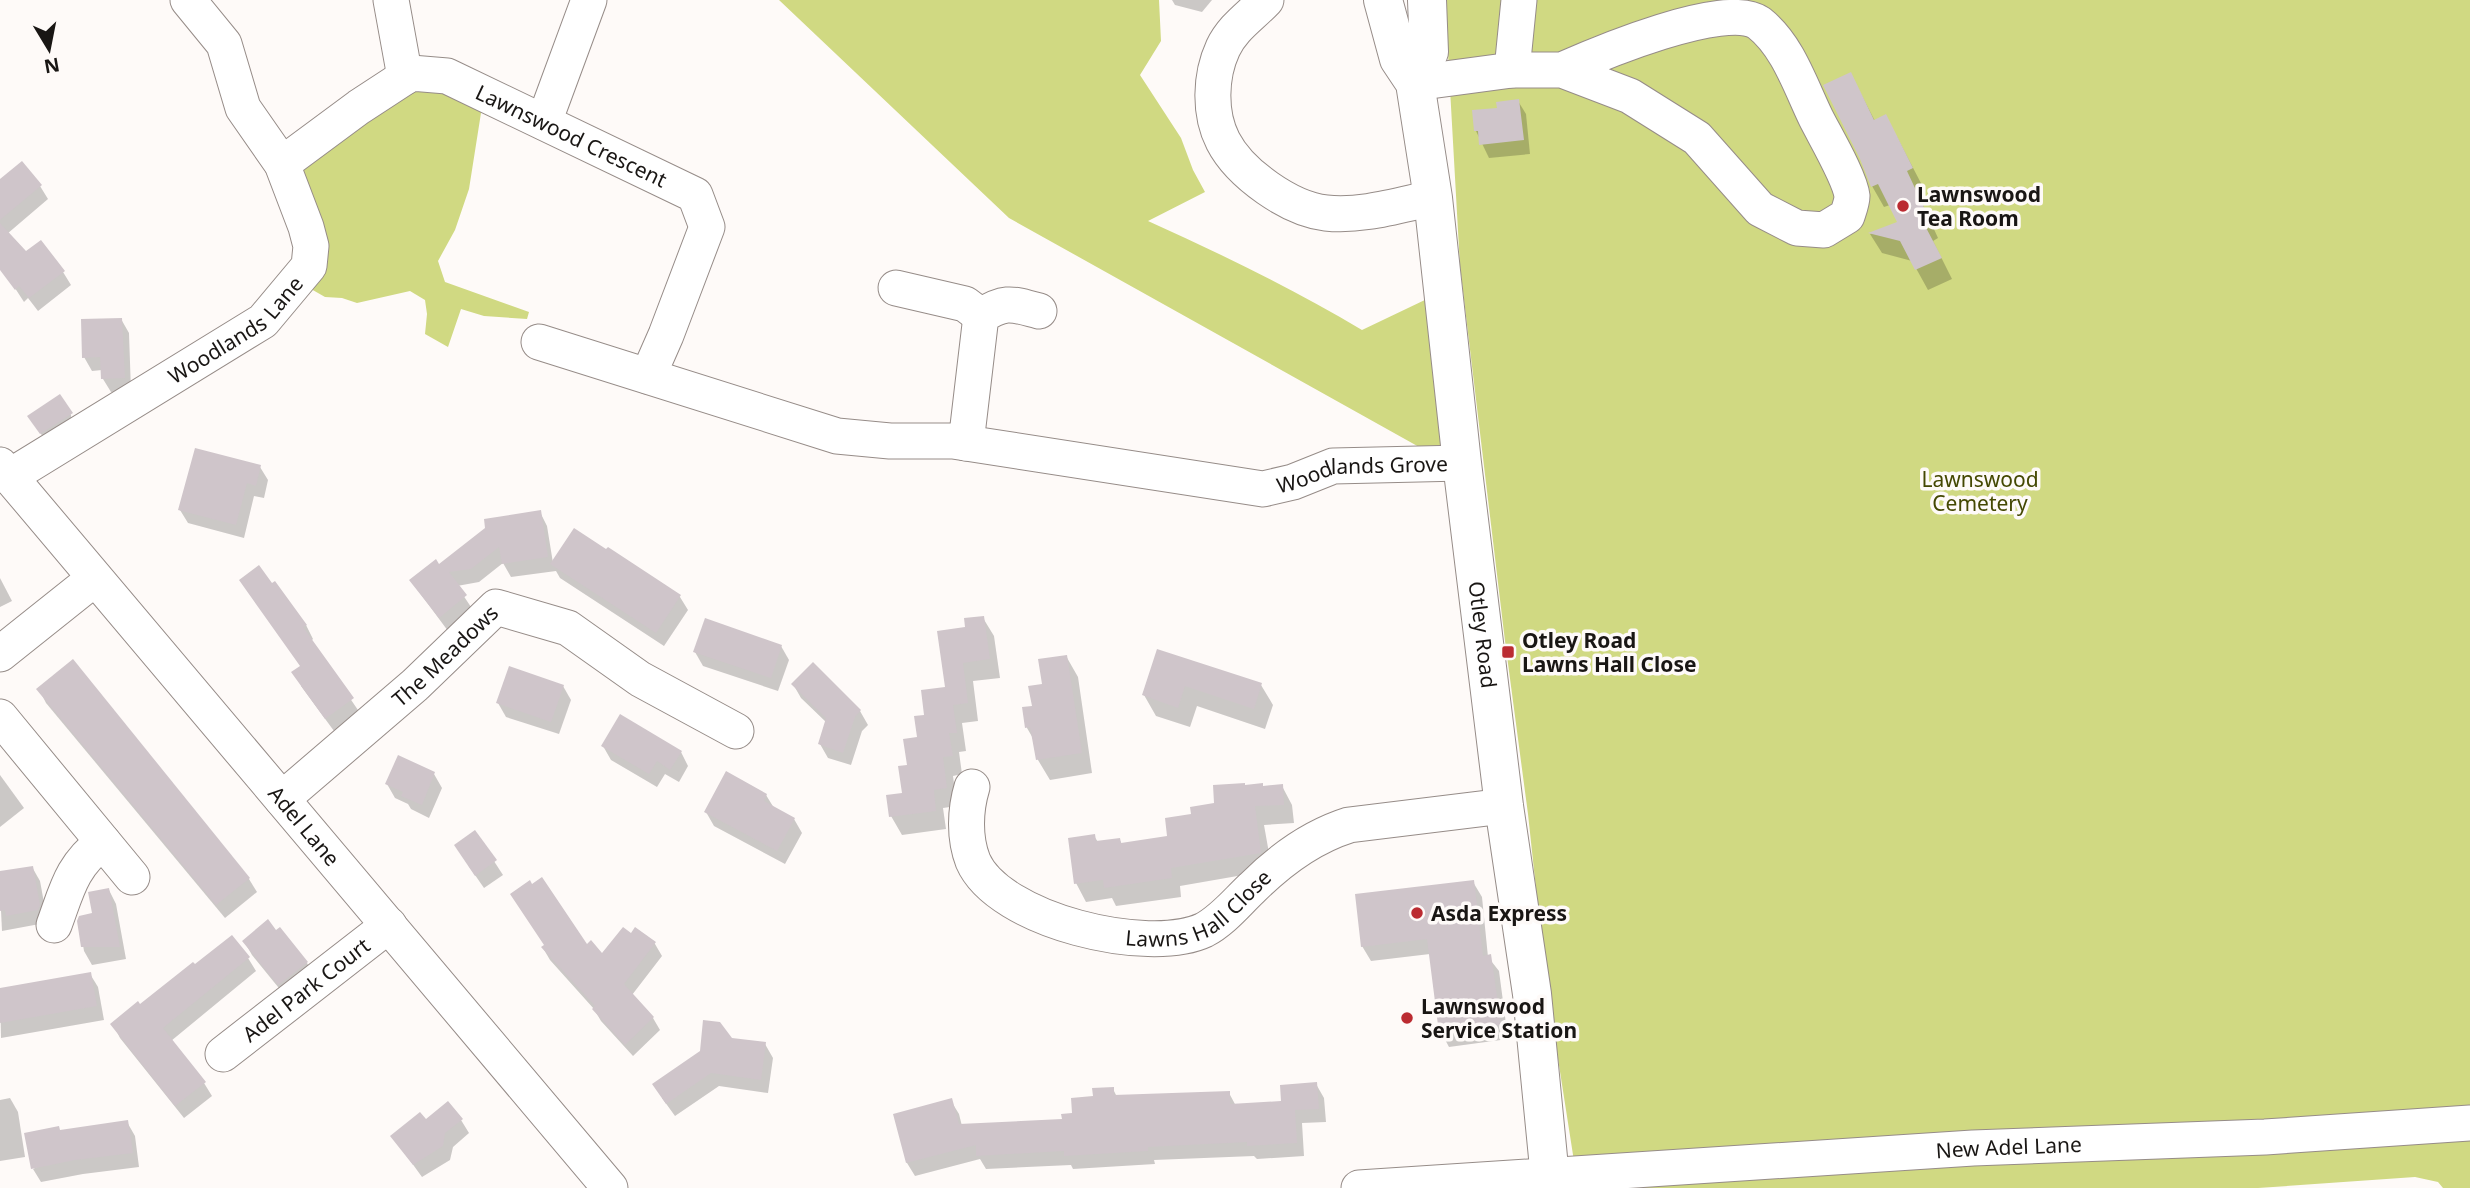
<svg xmlns="http://www.w3.org/2000/svg" width="2470" height="1188" viewBox="0 0 2470 1188" font-family="'Noto Sans',sans-serif">
	<rect width="100%" height="100%" fill="#fefaf8"/>
	<!-- green -->
	<g fill="#d0d982">
		<path d="M779 0H1159L1161 41 1140 75 1181 138 1193 170 1205 192 1148 221C1221 254 1294 289 1362 330L1429 298 1446 462 1009 218Z"/>
		<polygon points="1445,0 2470,0 2470,1188 2443,1188 2438,1182 2415,1177 2258,1188 1359,1188 1576,1174 1546,982 1528,814 1505,641 1460,266"/>
		<polygon points="411,73 484,94 469,189 455,230 438,261 445,282 529,312 527,319 484,316 461,309 448,347 425,334 427,314 425,300 410,291 357,303 342,298 325,297 297,281 309,266 282,164"/>
	</g>
	<!-- shadow -->
	<g fill="#0003">
		<polygon points="1172,0 1212,0 1202,12 1175,5"/>
		<polygon points="1851,75 1875,121 1897,137 1924,189 1917,192 1938,238 1933,241 1952,279 1928,290 1912,261 1882,253 1870,234 1899,223 1890,205 1884,207 1872,186"/>
		<polygon points="1518,101 1526,114 1530,154 1489,158 1476,131 1499,109"/>
		<polygon points="0,180 40,186 48,199 7,234 25,254 63,272 71,285 38,311 28,298 24,302 0,265"/>
		<polygon points="121,319 129,333 131,391 111,392 103,379 102,370 92,371 84,357"/>
		<polygon points="67,408 71,415 71,422 45,440 33,422"/>
		<polygon points="260,467 268,480 264,498 254,496 244,538 188,523 180,510"/>
		<polygon points="540,512 547,526 553,563 680,597 688,610 664,646 560,578 556,571 511,577 503,563 479,582 457,586 473,610 448,631 411,581"/>
		<polygon points="261,571 306,625 313,639 311,641 360,713 334,731 301,686 301,667"/>
		<polygon points="0,578 12,601 0,607"/>
		<polygon points="983,618 994,636 1000,678 973,681 978,721 962,723 966,751 959,752 962,774 953,776 957,806 943,808 946,829 902,835 891,816 904,795 909,766 926,716 947,689 967,629"/>
		<polygon points="781,646 789,660 778,691 703,666 695,652"/>
		<polygon points="1158,651 1261,685 1273,705 1265,729 1197,706 1190,727 1156,716 1144,695"/>
		<polygon points="1066,656 1078,677 1092,773 1050,780 1038,760 1034,740 1027,728 1024,709 1034,707 1044,685"/>
		<polygon points="793,684 860,711 868,725 862,731 851,765 828,758 820,744 827,723 801,698"/>
		<polygon points="563,686 571,700 559,734 506,717 498,703"/>
		<polygon points="39,689 249,879 257,892 225,918 46,703"/>
		<polygon points="603,746 681,752 688,766 679,782 665,774 657,787 611,760"/>
		<polygon points="434,774 442,788 429,818 411,809 408,804 395,798 387,784"/>
		<polygon points="0,775 24,808 0,827"/>
		<polygon points="1282,786 1292,805 1294,823 1264,825 1272,870 1180,886 1181,897 1116,906 1112,898 1086,902 1076,883 1094,836 1098,842 1119,839 1122,844 1169,838 1193,816"/>
		<polygon points="766,795 774,808 794,819 802,833 785,864 714,826 706,812"/>
		<polygon points="475,832 503,875 484,888 468,865"/>
		<polygon points="32,867 40,881 47,919 45,923 2,931 0,890"/>
		<polygon points="1473,882 1482,897 1488,957 1499,971 1508,1039 1449,1047 1441,1032 1430,954 1371,961 1362,946"/>
		<polygon points="109,890 116,904 126,959 92,965 84,951 79,921 94,915"/>
		<polygon points="636,929 655,944 662,956 632,995 653,1018 660,1030 633,1056 601,1021 594,1009 550,960 543,948 587,947 602,956 631,935"/>
		<polygon points="244,941 307,963 314,976 287,998 252,955"/>
		<polygon points="248,958 256,971 171,1041 204,1083 212,1096 184,1118 120,1038 113,1024 195,967"/>
		<polygon points="90,974 98,987 104,1020 1,1038 0,990"/>
		<polygon points="732,1039 765,1044 773,1058 768,1093 719,1086 675,1116 662,1098"/>
		<polygon points="1316,1084 1324,1098 1326,1122 1302,1123 1304,1156 1257,1159 1254,1156 1154,1160 1155,1164 1073,1169 1071,1165 986,1169 980,1159 915,1176 907,1163 895,1115 951,1101 959,1114 962,1126 1063,1120 1094,1098 1113,1089 1117,1097 1229,1093 1236,1106 1283,1103"/>
		<polygon points="10,1098 18,1112 25,1157 0,1161 0,1100"/>
		<polygon points="461,1120 469,1133 453,1147 450,1160 422,1177 393,1137 426,1122"/>
		<polygon points="127,1122 135,1136 139,1167 83,1174 41,1182 33,1169"/>
	</g>
	<!-- building -->
	<g fill="#cfc5ca">
		<polygon points="1851,72 1874,120 1886,114 1913,168 1907,171 1928,216 1922,220 1942,258 1915,270 1900,241 1868,233 1897,222 1878,184 1871,187 1860,159 1823,85"/>
		<polygon points="1519,99 1524,140 1479,145 1478,131 1474,131 1472,110 1497,108 1496,102"/>
		<polygon points="22,161 42,185 0,220 0,179"/>
		<polygon points="0,223 26,251 41,240 65,271 29,298 19,286 15,290 0,270"/>
		<polygon points="122,318 125,378 101,379 100,357 82,358 81,319"/>
		<polygon points="60,394 73,413 40,434 27,416"/>
		<polygon points="195,448 261,465 256,486 247,483 236,525 178,510"/>
		<polygon points="541,510 548,557 502,564 499,547 471,569 449,572 467,595 439,618 409,580 436,559 439,564 485,528 484,519"/>
		<polygon points="574,528 606,549 608,547 681,595 656,633 550,564"/>
		<polygon points="259,565 272,583 275,581 307,625 303,627 354,698 325,719 291,672 300,666 239,580"/>
		<polygon points="984,616 990,659 963,663 968,703 953,705 957,733 949,733 953,756 943,757 947,788 934,790 936,811 889,817 886,795 902,793 898,766 907,765 903,739 917,737 914,716 924,715 921,690 945,687 937,631 965,627 964,618"/>
		<polygon points="705,618 782,645 771,678 693,652"/>
		<polygon points="1157,649 1262,683 1254,709 1185,686 1178,708 1142,695"/>
		<polygon points="1067,655 1082,753 1036,760 1030,727 1025,728 1022,707 1032,706 1028,686 1042,684 1038,659"/>
		<polygon points="73,659 250,878 216,905 36,689"/>
		<polygon points="813,662 861,710 855,717 843,753 818,744 826,718 791,684"/>
		<polygon points="509,666 564,685 551,722 496,703"/>
		<polygon points="620,714 682,751 670,770 657,761 649,774 601,746"/>
		<polygon points="398,755 435,772 422,805 401,796 403,792 385,784"/>
		<polygon points="726,771 767,794 764,801 795,818 777,851 704,812"/>
		<polygon points="1245,783 1245,785 1263,783 1263,786 1283,784 1284,805 1255,806 1261,853 1171,868 1172,878 1104,888 1103,880 1074,884 1068,838 1095,834 1096,841 1120,838 1121,843 1167,836 1165,818 1191,814 1190,807 1214,803 1213,785"/>
		<polygon points="475,830 497,860 475,876 454,845"/>
		<polygon points="33,866 40,905 38,910 6,916 5,910 0,911 0,871"/>
		<polygon points="542,877 587,944 591,940 602,953 623,927 631,933 635,927 656,942 624,984 654,1017 625,1045 592,1009 595,1006 541,947 544,945 510,894 530,880 532,884"/>
		<polygon points="1474,880 1483,956 1491,954 1501,1025 1439,1033 1427,939 1361,947 1355,894"/>
		<polygon points="109,888 120,947 81,947 77,921 79,916 92,913 88,892"/>
		<polygon points="268,919 276,930 280,927 308,962 278,985 242,941"/>
		<polygon points="232,935 250,957 163,1028 206,1082 175,1106 110,1024 138,1001 140,1004 193,962 195,964"/>
		<polygon points="91,972 97,1006 0,1023 0,988"/>
		<polygon points="703,1020 720,1022 732,1038 766,1042 761,1080 711,1073 666,1104 652,1084 700,1051"/>
		<polygon points="1317,1082 1319,1109 1295,1110 1297,1143 1247,1146 1247,1142 1148,1147 1148,1151 1064,1156 1064,1151 976,1156 976,1145 906,1163 893,1114 952,1098 959,1124 1062,1119 1061,1114 1072,1113 1071,1098 1093,1096 1092,1088 1114,1087 1114,1095 1230,1091 1230,1104 1281,1101 1280,1085"/>
		<polygon points="448,1101 463,1119 445,1133 443,1146 413,1165 390,1136 420,1112 426,1119"/>
		<polygon points="128,1120 133,1153 75,1160 31,1169 24,1133 59,1126 60,1130"/>
	</g>
	<g fill="none" stroke-linecap="round" stroke-linejoin="round">
		<defs>
			<g id="minor">
				<polyline points="391,0 405,77"/>
				<path d="M1266 0C1251 16 1233 27 1223 48 1210 76 1209 114 1223 141 1240 174 1290 209 1326 213 1361 217 1399 205 1433 198"/>
				<polyline points="1512,70 1519,0"/>
				<path d="M1415 83 1512 70H1562L1630 96 1697 138 1760 209 1797 228 1824 230 1847 216C1849 210 1852 202 1852 196 1850 178 1825 136 1816 118 1800 85 1788 46 1759 23 1725 0 1598 54 1562 70"/>
				<polyline points="544,122 589,0"/>
				<path id="s1" d="M282 164 359 107 411 73 447 76 695 195 707 227 666 335 648 376"/>
				<polyline points="896,288 965,304 981,316"/>
				<path id="s2" d="M539 342 837 436 890 441H953L1263 489 1293 482 1333 466 1462 463"/>
				<path d="M966 443 981 316C1006 300 1012 304 1039 311"/>
				<path id="s3" d="M0 465 610 1188"/>
				<path id="s4" d="M9 477 263 321 309 266 311 246 306 227 282 164 243 108 224 44 188 0"/>
				<polyline points="0,654 94,579"/>
				<polyline points="0,717 132,877"/>
				<path id="s5" d="M972 787C965 810 964 838 973 861 999 921 1149 956 1204 930 1223 920 1237 902 1252 888 1280 860 1311 837 1349 825L1504 806"/>
				<path id="s6" d="M282 799 415 685 496 607 568 628 640 679 736 731"/>
				<path d="M54 925C67 890 71 866 103 842"/>
				<path id="s7" d="M223 1054 389 925"/>
				<path id="s8" d="M1359 1188 1973 1148 2265 1137 2470 1123"/>
			</g>
			<g id="highway">
				<path id="s9" d="M1383 0 1399 59 1415 83 1433 198 1462 463 1504 806 1532 994 1551 1188"/>
				<polyline points="1415,83 1429,52 1427,0"/>
			</g>
		</defs>
		<!-- minor casing -->
		<use href="#minor" stroke="#968c88" stroke-width="37"/>
		<!-- highway casing -->
		<use href="#highway" stroke="#968c88" stroke-width="40"/>
		<!-- minor -->
		<use href="#minor" stroke="#fff" stroke-width="35"/>
		<!-- highway -->
		<use href="#highway" stroke="#fff" stroke-width="38"/>
	</g>
	<!-- markers -->
	<g fill="#bb2b31" stroke="#fefaf8" stroke-width="2.5">
		<circle cx="1903" cy="206" r="7"/>
		<rect x="1501" y="645" width="14" height="14" rx="3.5"/>
		<circle cx="1417" cy="913" r="7"/>
		<circle cx="1407" cy="1018" r="7"/>
	</g>
	<g text-anchor="middle" dominant-baseline="central" stroke-width="7" stroke-linejoin="round" paint-order="stroke">
		<!-- street labels -->
		<g font-size="21" fill="#191614" stroke="#fefaf8">
			<text stroke="none"><textPath href="#s1" startOffset="332">Lawnswood Crescent</textPath></text>
			<text stroke="none"><textPath href="#s4" startOffset="271">Woodlands Lane</textPath></text>
			<text stroke="none"><textPath href="#s2" startOffset="844">Woodlands Grove</textPath></text>
			<text stroke="none"><textPath href="#s9" startOffset="646">Otley Road</textPath></text>
			<text stroke="none"><textPath href="#s6" startOffset="217">The Meadows</textPath></text>
			<text stroke="none"><textPath href="#s3" startOffset="472">Adel Lane</textPath></text>
			<text stroke="none"><textPath href="#s5" startOffset="334">Lawns Hall Close</textPath></text>
			<text stroke="none"><textPath href="#s7" startOffset="105">Adel Park Court</textPath></text>
			<text stroke="none"><textPath href="#s8" startOffset="651">New Adel Lane</textPath></text>
		</g>
		<!-- poi labels -->
		<g font-size="21" font-weight="bold" fill="#191614" stroke="#fefaf8" text-anchor="start">
			<text x="1917" y="194">Lawnswood<tspan x="1917" dy="24">Tea Room</tspan></text>
			<text x="1522" y="640">Otley Road<tspan x="1522" dy="24">Lawns Hall Close</tspan></text>
			<text x="1431" y="913">Asda Express</text>
			<text x="1421" y="1006">Lawnswood<tspan x="1421" dy="24">Service Station</tspan></text>
		</g>
		<!-- park labels -->
		<g font-size="21" fill="#444802" stroke="#fefaf8">
			<text x="1980" y="479">Lawnswood<tspan x="1980" dy="24">Cemetery</tspan></text>
		</g>
	</g>
	<!-- north arrow -->
	<g transform="translate(49 49) rotate(170)" stroke="#fefaf8" stroke-width="5" paint-order="stroke">
	<path d="M0-5L12 26L0 18L-12 26Z" fill="#191614"/>
	<text y="-10" font-size="19" font-weight="bold" text-anchor="middle" fill="#191614">N</text>
	</g>
</svg>
